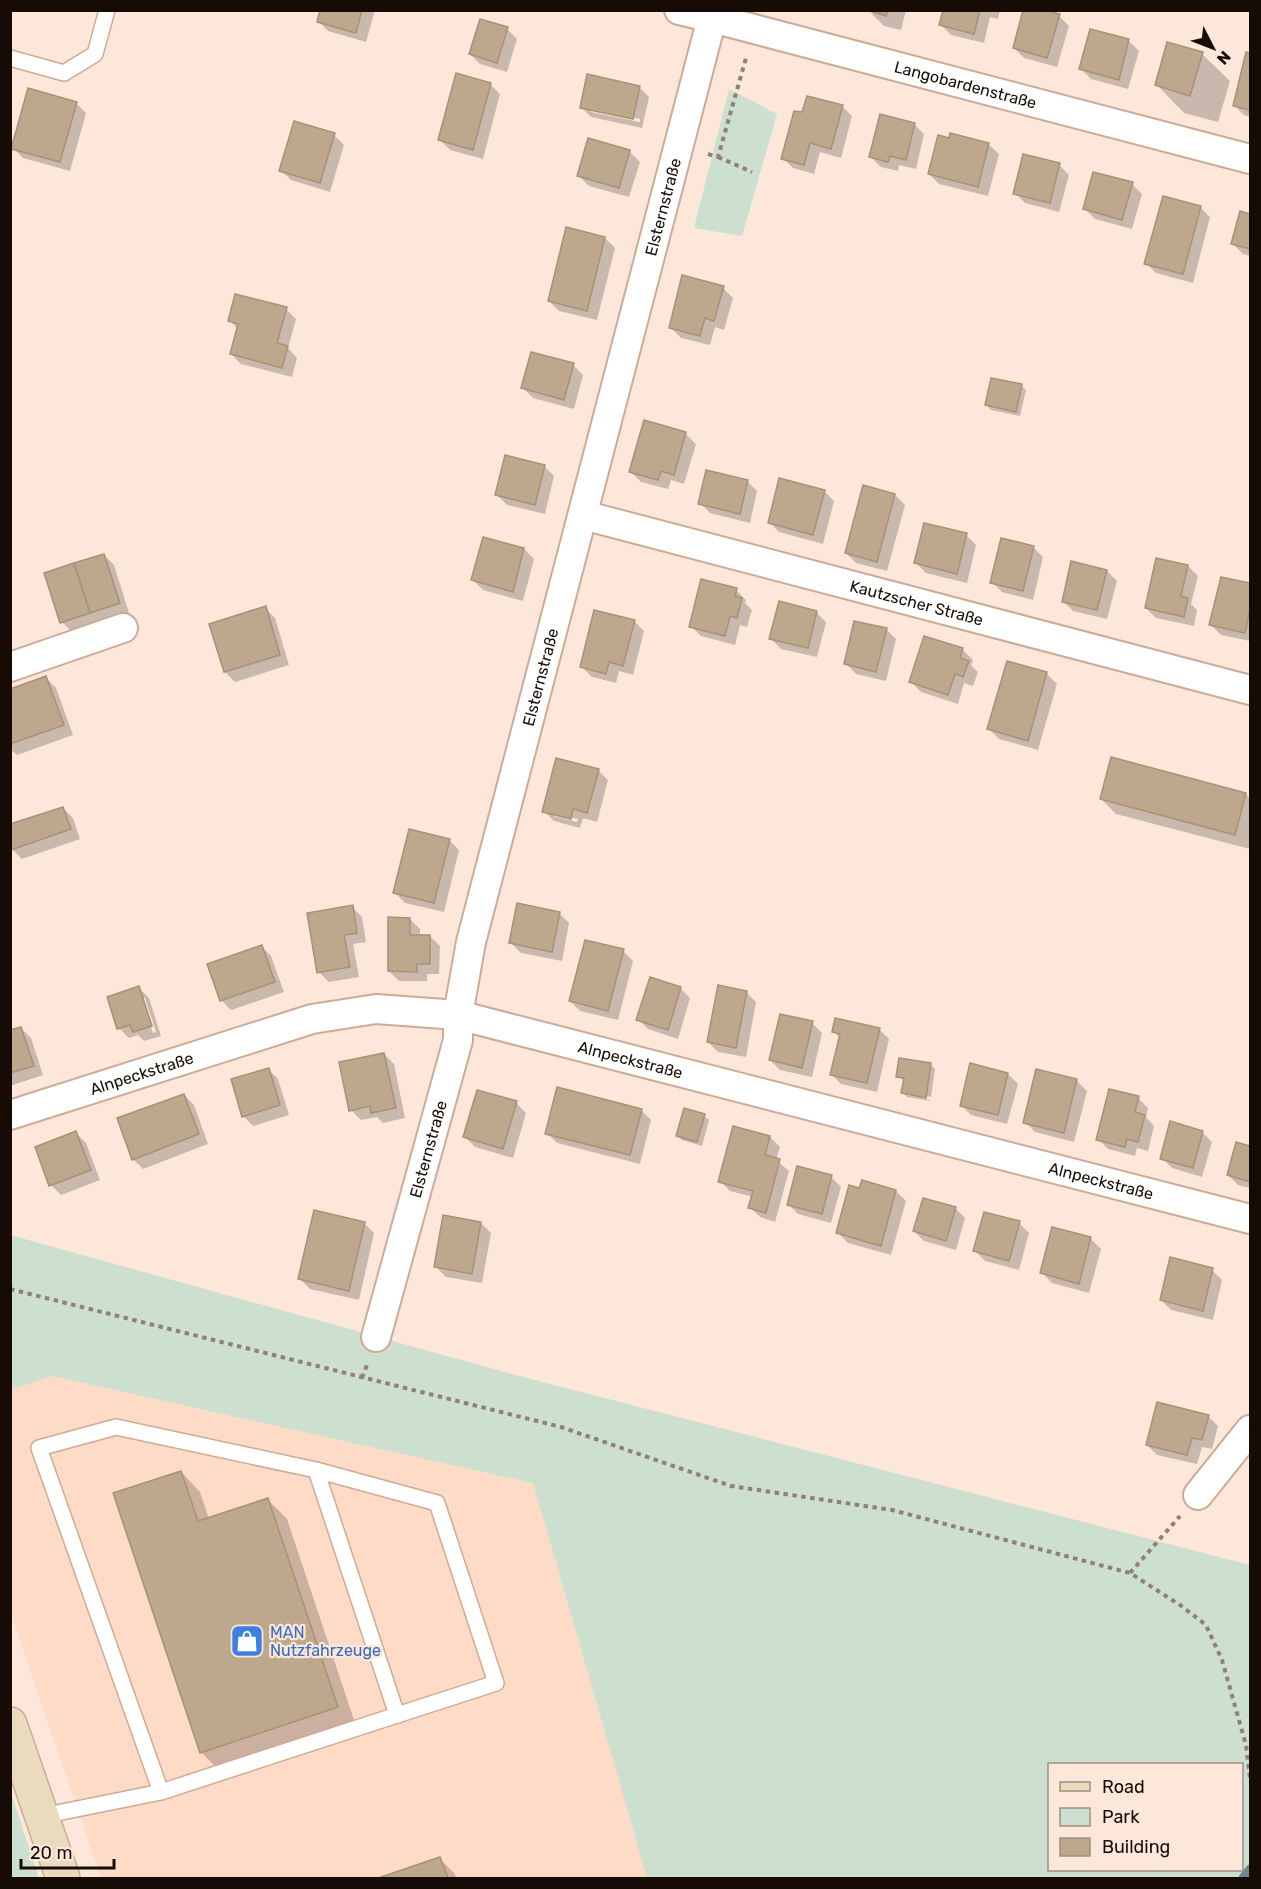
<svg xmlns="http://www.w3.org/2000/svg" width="1261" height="1889" viewBox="0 0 1261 1889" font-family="Rubik,sans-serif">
	<rect width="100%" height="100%" fill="#fce7da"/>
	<!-- built -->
	<polygon fill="#fedbc7" points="52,1376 533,1483 647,1878 101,1878 11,1615 10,1390"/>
	<!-- green -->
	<g fill="#cddfce" fill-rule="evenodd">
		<polygon points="729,89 777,114 742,236 694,228"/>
		<path d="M10 1235 508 1373 1250 1565V1878H647L533 1483 52 1376 11 1390ZM1050 1764H1242V1870H1050Z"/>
		<polygon points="10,1793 11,1793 39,1878 11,1878"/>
	</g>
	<!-- shadow -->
	<g fill="#0003" fill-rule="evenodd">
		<polygon points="321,10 375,10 366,42 328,31 318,21"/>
		<polygon points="906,10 901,30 884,26 869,11"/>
		<polygon points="944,10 1000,10 998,19 990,17 984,43 951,35 941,25"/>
		<polygon points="1059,16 1069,26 1057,67 1024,58 1014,48"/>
		<polygon points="507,29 517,39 507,72 480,64 470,54"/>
		<polygon points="1129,41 1139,51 1128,89 1091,79 1081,69"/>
		<polygon points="1202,54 1230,81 1218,122 1184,113 1157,85"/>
		<polygon points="1247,54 1250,55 1250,117 1244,115 1234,105"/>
		<polygon points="490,84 500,94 483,159 450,150 440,140"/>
		<path d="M639 87 649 97 642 128 591 117 581 107ZM591 109 640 119V122L591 112Z"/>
		<polygon points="76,103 86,113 70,171 23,158 13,148"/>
		<polygon points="842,106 852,116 841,158 820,152 814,174 793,168 783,158 803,114"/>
		<polygon points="914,124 924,134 916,169 899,165 898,171 881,167 871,157"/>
		<polygon points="334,135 344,145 330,192 291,180 281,170"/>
		<polygon points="589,140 630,152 640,162 629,197 589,186 579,176"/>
		<polygon points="988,144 999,154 988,196 939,184 929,174"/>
		<polygon points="1059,165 1069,175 1059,212 1025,203 1015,193"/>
		<polygon points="1132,184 1142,194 1132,229 1095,219 1085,209"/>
		<polygon points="1200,207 1210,217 1193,283 1156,273 1146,263"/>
		<polygon points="1241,213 1250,215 1250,256 1243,254 1233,244"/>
		<polygon points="605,238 615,248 597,320 559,311 549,301"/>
		<polygon points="723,288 733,298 724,330 715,327 710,345 681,338 671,328"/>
		<polygon points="286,309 296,319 288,348 297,358 292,377 241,364 231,354 238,329 230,321"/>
		<polygon points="573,365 583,375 574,409 533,398 523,388"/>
		<polygon points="1021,385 1026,390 1020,416 991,410 986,405"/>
		<polygon points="686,434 696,444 684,484 671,480 668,489 641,482 631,472"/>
		<polygon points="544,466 554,476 545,514 507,505 497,495"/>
		<polygon points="747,481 757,491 750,523 710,513 700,503"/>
		<polygon points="824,491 834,501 823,544 779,532 769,522"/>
		<polygon points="895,495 905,505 887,571 856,563 846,553"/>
		<polygon points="966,535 976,545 967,583 926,573 916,563"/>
		<polygon points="1033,547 1043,557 1033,600 1002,592 992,582"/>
		<polygon points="524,549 534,559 523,601 483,590 473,580"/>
		<polygon points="104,555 114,565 129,613 72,632 62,622"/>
		<polygon points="1188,566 1198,576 1191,604 1197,610 1194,626 1156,618 1146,608"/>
		<polygon points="1107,571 1117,581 1107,619 1073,611 1063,601"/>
		<polygon points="1222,578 1250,585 1250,641 1221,635 1211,625"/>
		<polygon points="736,590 746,600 745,603 752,610 747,627 740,625 735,645 701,636 691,626"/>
		<polygon points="265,608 275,618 289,665 235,682 225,672"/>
		<polygon points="816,612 826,622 817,657 781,649 771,639"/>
		<polygon points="634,621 644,631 633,675 619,671 616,683 592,677 582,667"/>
		<polygon points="886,629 896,639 886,681 856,674 846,664"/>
		<polygon points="963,650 973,660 971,665 978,672 973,686 964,683 958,704 921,692 911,682"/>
		<polygon points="1008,663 1047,674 1057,684 1038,750 999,739 989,729"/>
		<polygon points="46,678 56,688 73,735 17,755 10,749 10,690"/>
		<path d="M598 770 608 780 597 822 583 818 580 828 554 821 544 811ZM553 813 578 819 577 822 553 816Z"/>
		<polygon points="1246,794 1250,799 1250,849 1116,814 1101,799"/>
		<polygon points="63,808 73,818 80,839 22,859 12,849 10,844 10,826"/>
		<polygon points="449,840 459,850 444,912 405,903 395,893"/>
		<polygon points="352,907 362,917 366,942 353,944 359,977 329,982 319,972"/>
		<polygon points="559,913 569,923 562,961 521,953 511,943"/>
		<polygon points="410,919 420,929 420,936 430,936 440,946 439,974 427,974 427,981 399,981 389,971"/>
		<polygon points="261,946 271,956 284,992 231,1010 221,1000"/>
		<polygon points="623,951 633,961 618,1020 580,1011 570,1001"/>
		<path d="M139 988 149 998 161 1036 144 1041 138 1035 129 1038 119 1028ZM141 998H145L156 1032 153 1033Z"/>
		<polygon points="680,988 690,998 678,1039 648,1029 638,1019"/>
		<polygon points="746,992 756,1002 746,1057 718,1052 708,1042"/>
		<polygon points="812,1023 822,1033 812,1077 780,1070 770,1060"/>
		<polygon points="21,1028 31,1038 43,1075 10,1086 10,1032"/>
		<polygon points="879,1029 889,1039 877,1092 841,1084 831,1074 840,1038 834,1032"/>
		<polygon points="384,1054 394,1064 405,1118 383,1123 377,1117 361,1120 351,1110"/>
		<polygon points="931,1065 935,1069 931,1097 906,1092 906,1095 930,1100 930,1101 907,1097 903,1093 905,1082 898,1076"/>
		<polygon points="268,1069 278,1079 289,1115 253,1126 243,1116"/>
		<polygon points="1037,1071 1077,1081 1087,1091 1074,1142 1035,1132 1025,1122"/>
		<polygon points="1008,1074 1018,1084 1007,1124 971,1115 961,1105"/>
		<polygon points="184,1095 194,1105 208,1144 143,1169 133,1159"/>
		<polygon points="1138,1098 1148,1108 1146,1117 1154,1126 1148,1151 1137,1148 1135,1156 1108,1149 1098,1139"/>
		<polygon points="516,1103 526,1113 513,1158 475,1147 465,1137"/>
		<polygon points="641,1110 651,1120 640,1164 557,1143 547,1133"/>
		<polygon points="704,1116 709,1120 702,1146 682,1140 678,1136"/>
		<polygon points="1202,1132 1212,1142 1202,1177 1172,1168 1162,1158"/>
		<polygon points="76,1133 86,1143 100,1180 61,1195 51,1185"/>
		<polygon points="770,1137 780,1147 776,1160 789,1171 775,1222 760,1217 750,1207 753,1197 730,1191 720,1181"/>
		<polygon points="1237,1144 1250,1148 1250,1188 1238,1185 1228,1175"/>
		<polygon points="831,1177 841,1187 831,1223 798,1214 788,1204"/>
		<polygon points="861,1190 896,1191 906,1201 891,1255 848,1243 838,1233"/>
		<polygon points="955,1208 965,1218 956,1250 924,1241 914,1231"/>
		<polygon points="364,1223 374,1233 359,1300 310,1289 300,1279"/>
		<polygon points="481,1223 491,1233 482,1283 446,1277 436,1267"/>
		<polygon points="1019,1223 1029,1233 1019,1270 985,1261 975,1251"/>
		<polygon points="1053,1229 1091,1239 1101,1249 1089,1293 1052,1283 1042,1273"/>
		<polygon points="1212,1270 1222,1280 1213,1320 1171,1310 1161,1300"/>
		<polygon points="1208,1416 1218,1426 1212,1449 1202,1447 1197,1464 1157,1455 1147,1445"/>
		<polygon points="181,1472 200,1492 209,1519 268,1500 287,1519 356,1726 221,1772 201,1752"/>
		<polygon points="440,1859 455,1874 456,1878 383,1878"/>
	</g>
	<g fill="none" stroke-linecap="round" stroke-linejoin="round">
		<!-- stream -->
		<polyline stroke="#718790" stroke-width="9" points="1243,1878 1250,1869"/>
	</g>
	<!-- building -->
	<g fill="#bda88e" stroke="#a89174" stroke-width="1.5">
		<polygon points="320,10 362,10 356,33 317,22"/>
		<polygon points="868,10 888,10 886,16"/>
		<polygon points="943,10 980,10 974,34 939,25"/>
		<polygon points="1023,10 1045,10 1060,14 1047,58 1013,48"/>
		<polygon points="480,19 508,27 497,63 469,54"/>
		<polygon points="1090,29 1129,39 1119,80 1079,69"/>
		<polygon points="1167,42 1203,52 1190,96 1155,85"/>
		<polygon points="1246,52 1250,53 1250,110 1233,106"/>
		<polygon points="456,73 491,83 473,150 438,140"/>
		<polygon points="587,74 640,86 633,119 580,108"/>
		<polygon points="28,88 77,102 60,162 11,149"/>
		<polygon points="807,96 843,105 831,149 810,143 804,165 781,159 794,111 802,112"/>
		<polygon points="880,114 915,123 906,160 890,156 888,162 869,157"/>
		<polygon points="294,121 335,133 320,183 279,171"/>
		<polygon points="950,133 989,143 978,187 928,174 938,135 949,138"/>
		<polygon points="588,138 630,150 619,188 577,176"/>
		<polygon points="1023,154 1060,163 1050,203 1013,194"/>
		<polygon points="1093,172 1133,182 1122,220 1083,209"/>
		<polygon points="1163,196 1201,206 1183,274 1144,264"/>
		<polygon points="1240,211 1250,214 1250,249 1231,244"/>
		<polygon points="566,227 605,237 587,311 548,301"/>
		<polygon points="682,275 724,286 714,321 705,318 700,336 669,328"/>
		<polygon points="235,294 287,307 277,343 288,346 282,368 230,354 238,324 228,321"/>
		<polygon points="531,352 574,363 564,400 521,388"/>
		<polygon points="991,378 1022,384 1016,412 985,405"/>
		<polygon points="644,420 686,432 674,475 661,471 658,480 629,472"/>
		<polygon points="505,455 545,465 535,505 495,495"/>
		<polygon points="706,470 748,480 740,514 698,504"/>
		<polygon points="779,478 825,490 813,535 768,523"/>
		<polygon points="863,485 895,494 877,562 845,553"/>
		<polygon points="924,523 967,533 957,574 914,563"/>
		<polygon points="483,537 524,548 513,592 471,580"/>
		<polygon points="1001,538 1034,546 1023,591 990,583"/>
		<polygon points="104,554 120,603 90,613 74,563"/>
		<polygon points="1156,558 1188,565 1181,596 1188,598 1184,617 1145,608"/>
		<polygon points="1071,561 1107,570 1097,610 1062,602"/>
		<polygon points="74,563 90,613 60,623 44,573"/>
		<polygon points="1221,577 1250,583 1250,610 1245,633 1209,625"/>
		<polygon points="701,579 737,588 735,596 742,598 737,618 730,616 725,636 689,627"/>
		<polygon points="779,601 817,611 808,648 769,639"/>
		<polygon points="266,606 280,655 224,672 209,624"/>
		<polygon points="594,610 635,620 623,666 609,662 606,674 580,667"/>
		<polygon points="854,621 887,628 876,672 844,664"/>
		<polygon points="924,636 963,648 960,658 969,661 963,677 955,674 948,695 909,682"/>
		<polygon points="1007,661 1047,672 1028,741 987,729"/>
		<polygon points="46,676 64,725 10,744 10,689"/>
		<polygon points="1111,757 1246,793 1235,835 1100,799"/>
		<polygon points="556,758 599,769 587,813 573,809 571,819 542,812"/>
		<polygon points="63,807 71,829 11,850 10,824"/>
		<polygon points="409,829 450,839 434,903 393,893"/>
		<polygon points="517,903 560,912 552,952 509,943"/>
		<polygon points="353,905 357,933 344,935 350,967 317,973 307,913"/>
		<polygon points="388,917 410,918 410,935 430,935 430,964 417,964 417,972 388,971"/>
		<polygon points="585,940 624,949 608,1011 569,1001"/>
		<polygon points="262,945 275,982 220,1001 207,964"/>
		<polygon points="650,977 681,987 668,1030 636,1020"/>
		<polygon points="718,985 747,991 736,1048 707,1042"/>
		<polygon points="139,986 152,1026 133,1032 130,1025 117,1029 107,997"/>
		<polygon points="780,1014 813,1021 802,1068 769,1060"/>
		<polygon points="835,1018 880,1028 867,1083 830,1075 840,1034 832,1032"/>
		<polygon points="21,1027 34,1066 10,1073 10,1030"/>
		<polygon points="384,1053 396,1108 371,1113 370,1106 349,1111 339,1062"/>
		<polygon points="899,1058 931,1063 926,1098 901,1093 904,1078 896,1077"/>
		<polygon points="970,1063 1008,1073 998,1115 960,1106"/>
		<polygon points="269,1068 280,1105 242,1117 231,1079"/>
		<polygon points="1036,1069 1077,1079 1064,1133 1023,1123"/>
		<polygon points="557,1087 642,1109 630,1155 545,1134"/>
		<polygon points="1109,1089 1139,1096 1135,1112 1145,1115 1138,1142 1127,1139 1125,1147 1096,1140"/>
		<polygon points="477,1090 517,1101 503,1149 463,1137"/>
		<polygon points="184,1094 199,1134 132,1160 117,1118"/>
		<polygon points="684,1108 705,1114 697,1142 676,1136"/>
		<polygon points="1170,1121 1203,1131 1193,1168 1160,1159"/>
		<polygon points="733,1126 770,1136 765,1155 780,1159 766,1213 748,1208 753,1191 718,1182"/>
		<polygon points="76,1131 91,1170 49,1186 35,1147"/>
		<polygon points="1236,1142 1250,1146 1250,1182 1227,1175"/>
		<polygon points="797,1166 832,1175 822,1214 787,1205"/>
		<polygon points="862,1180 896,1190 881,1246 836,1233 849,1185 859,1188"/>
		<polygon points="923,1198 956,1207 946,1241 913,1231"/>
		<polygon points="314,1210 365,1222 349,1291 298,1279"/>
		<polygon points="984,1212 1020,1221 1009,1261 973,1251"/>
		<polygon points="443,1215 481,1222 472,1274 434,1267"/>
		<polygon points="1052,1227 1091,1237 1079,1284 1040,1273"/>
		<polygon points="1170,1257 1213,1268 1203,1311 1160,1300"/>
		<polygon points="1157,1402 1209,1415 1202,1440 1192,1438 1187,1455 1146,1445"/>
		<polygon points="181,1471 198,1521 268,1498 338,1707 200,1753 113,1493"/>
		<polygon points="440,1857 448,1878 378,1878"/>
	</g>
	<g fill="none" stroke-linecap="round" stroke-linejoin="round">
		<defs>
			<g id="lane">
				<polyline points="10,58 64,73 95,54 107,10"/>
				<polyline points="316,1470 437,1503 496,1683 397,1715"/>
				<polyline points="42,1816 161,1792 397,1715 316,1470 116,1427 39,1448 161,1792"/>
			</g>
			<g id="street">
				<path id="s1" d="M679 10 712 18 1250 159"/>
				<path id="s2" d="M583 515 1250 690"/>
				<polyline points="10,667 123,628"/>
				<path id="s3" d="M10 1115 312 1019 376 1009 458 1015 1250 1219"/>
				<path id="s4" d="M376 1337 458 1040V1015L471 942 712 18"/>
				<polyline points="1198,1495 1250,1430"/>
			</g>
			<polyline id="secondary" points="10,1724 63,1878"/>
		</defs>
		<!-- lane casing -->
		<use href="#lane" stroke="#cdab97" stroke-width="18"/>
		<!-- street casing -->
		<use href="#street" stroke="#cdab97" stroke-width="32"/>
		<!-- secondary casing -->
		<use href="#secondary" stroke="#cdab97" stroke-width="36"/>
		<!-- path -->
		<g stroke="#908076" stroke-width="4" stroke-dasharray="4.5 4.5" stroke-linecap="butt">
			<polyline points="708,154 718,157 746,58"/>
			<polyline points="718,157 752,172"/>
			<polyline points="10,1289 561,1427 731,1486 892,1510 1130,1573 1180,1605 1206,1625 1222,1660 1246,1745 1250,1779"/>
			<polyline points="362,1378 367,1365"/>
			<polyline points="1130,1573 1180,1516"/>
		</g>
		<!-- lane -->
		<use href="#lane" stroke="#fff" stroke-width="15"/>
		<!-- street -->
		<use href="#street" stroke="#fff" stroke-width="28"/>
		<!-- secondary -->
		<use href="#secondary" stroke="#ebdbbd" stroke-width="33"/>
	</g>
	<!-- icons -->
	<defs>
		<symbol id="shop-square" viewBox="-11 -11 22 22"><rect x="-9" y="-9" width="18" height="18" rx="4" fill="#3f7fe0" stroke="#fce7da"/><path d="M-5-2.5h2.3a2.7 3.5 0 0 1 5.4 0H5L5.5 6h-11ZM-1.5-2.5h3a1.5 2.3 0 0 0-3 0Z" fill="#fff"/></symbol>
	</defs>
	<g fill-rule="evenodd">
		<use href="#shop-square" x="228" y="1622" width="38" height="38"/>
	</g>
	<g text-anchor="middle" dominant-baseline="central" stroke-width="4.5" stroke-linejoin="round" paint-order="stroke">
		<!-- street labels -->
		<g font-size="16" fill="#170c05" stroke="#fce7da">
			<text stroke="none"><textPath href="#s1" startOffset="296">Langobardenstraße</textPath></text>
			<text stroke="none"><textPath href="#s4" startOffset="1167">Elsternstraße</textPath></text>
			<text stroke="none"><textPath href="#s2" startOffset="345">Kautzscher Straße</textPath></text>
			<text stroke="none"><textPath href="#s4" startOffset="681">Elsternstraße</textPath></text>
			<text stroke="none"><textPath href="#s3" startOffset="642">Alnpeckstraße</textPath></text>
			<text stroke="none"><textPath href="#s3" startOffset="138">Alnpeckstraße</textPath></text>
			<text stroke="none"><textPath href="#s4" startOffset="195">Elsternstraße</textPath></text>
			<text stroke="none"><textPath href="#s3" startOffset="1128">Alnpeckstraße</textPath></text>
		</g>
		<!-- shop labels -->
		<g font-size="16" fill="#366cbe" stroke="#fce7da" text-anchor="start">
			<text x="270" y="1632">MAN<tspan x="270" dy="18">Nutzfahrzeuge</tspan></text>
		</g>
	</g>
	<!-- border -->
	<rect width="1261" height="1889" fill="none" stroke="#170c05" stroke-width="24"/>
	<!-- legend -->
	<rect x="1048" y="1763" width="195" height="108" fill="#fce7da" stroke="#a08f85" stroke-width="1.5"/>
	<rect x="1060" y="1782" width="30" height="9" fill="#ebdbbd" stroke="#a08f85" stroke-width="1.5"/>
	<text x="1102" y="1793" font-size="18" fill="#170c05">Road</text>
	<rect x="1060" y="1808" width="30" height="18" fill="#cddfce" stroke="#a08f85" stroke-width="1.5"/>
	<text x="1102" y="1823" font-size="18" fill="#170c05">Park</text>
	<rect x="1060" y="1838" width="30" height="18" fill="#bda88e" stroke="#a08f85" stroke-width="1.5"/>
	<text x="1102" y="1853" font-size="18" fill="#170c05">Building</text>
	<!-- north arrow -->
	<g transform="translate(1213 48) rotate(132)" stroke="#fce7da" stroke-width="4.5" paint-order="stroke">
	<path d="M0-4.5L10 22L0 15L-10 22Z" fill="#170c05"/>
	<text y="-9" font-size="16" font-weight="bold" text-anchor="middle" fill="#170c05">N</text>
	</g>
	<!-- scale -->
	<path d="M21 1859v9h93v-9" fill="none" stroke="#170c05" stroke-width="3"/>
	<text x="30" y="1859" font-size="18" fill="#170c05" stroke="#fce7da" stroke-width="4.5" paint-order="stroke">20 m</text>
</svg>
